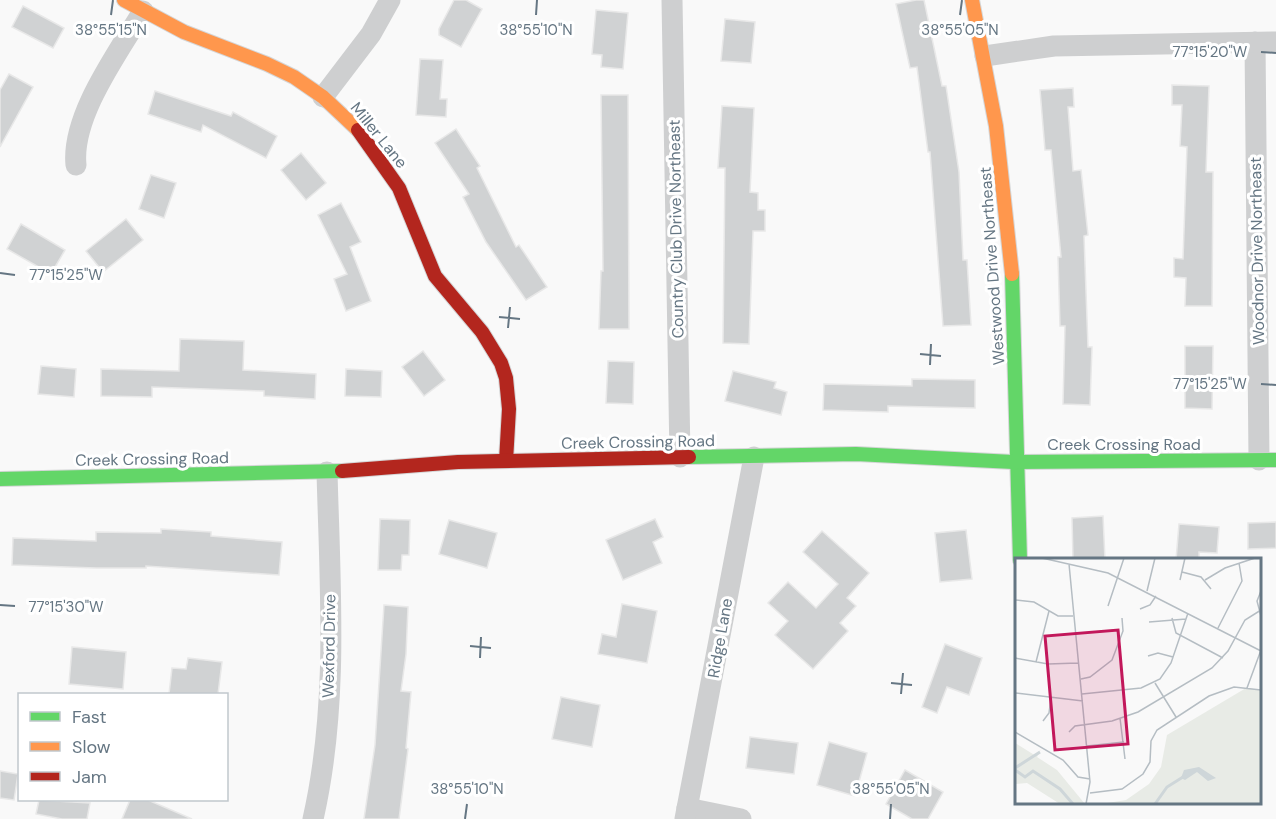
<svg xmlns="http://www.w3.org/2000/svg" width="1276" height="819" viewBox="0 0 1276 819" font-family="'DM Sans',sans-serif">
	<rect width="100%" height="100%" fill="#f9f9f9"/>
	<!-- building -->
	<g fill="#d0d2d3" stroke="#e8e8e8" stroke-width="1.5">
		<polygon points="454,0 466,0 482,9 461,47 439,35 439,29"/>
		<polygon points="916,0 924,0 942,86 946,86 959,172 963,260 967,260 971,325 943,326 930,152 928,152 917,67 910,68 896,4"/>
		<polygon points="23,6 64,28 53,48 12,27"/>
		<polygon points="596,10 628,13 623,69 601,67 602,55 592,54"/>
		<polygon points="725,19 755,22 751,63 721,61"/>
		<polygon points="420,59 443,60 440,99 447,99 446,117 416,115"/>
		<polygon points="9,74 33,87 0,147 0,90"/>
		<polygon points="1172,85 1209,86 1206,172 1213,172 1212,306 1185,306 1186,278 1174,277 1174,258 1183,259 1187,147 1180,146 1182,105 1172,105"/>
		<polygon points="1073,88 1074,107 1068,107 1073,171 1081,170 1088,235 1084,236 1088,347 1092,347 1090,405 1063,404 1065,326 1060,326 1058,257 1061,257 1051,150 1045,150 1040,90"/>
		<polygon points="155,91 231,116 233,112 277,136 266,158 203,125 201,132 148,114"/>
		<polygon points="601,95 628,95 629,329 599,329 601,271 603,271"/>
		<polygon points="722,106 754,108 750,192 758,193 758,210 765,210 765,231 753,231 749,344 723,343 725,168 718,168"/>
		<polygon points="456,129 480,166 477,168 516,247 519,245 547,287 526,300 486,242 463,197 469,194 435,143"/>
		<polygon points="301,153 326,183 306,200 281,170"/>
		<polygon points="151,175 176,183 164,218 139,209"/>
		<polygon points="341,203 361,242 350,247 371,301 346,311 334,279 347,274 318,215"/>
		<polygon points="126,219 143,240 103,272 86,251"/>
		<polygon points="21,224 65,250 51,274 7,249"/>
		<polygon points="180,339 244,341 243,370 316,374 315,399 264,396 264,391 152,387 152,397 101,396 101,369 179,371"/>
		<polygon points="1185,346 1213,346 1212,409 1185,408"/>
		<polygon points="423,351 445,380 424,396 402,367"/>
		<polygon points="608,361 634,362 633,404 606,403"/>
		<polygon points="41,366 76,369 74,397 38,394"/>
		<polygon points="346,369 382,371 381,397 345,396"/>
		<polygon points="733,371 776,382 774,388 787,392 781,415 725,401"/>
		<polygon points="912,379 975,380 975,408 888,406 888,412 823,410 824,384 912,386"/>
		<polygon points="1103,516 1105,560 1073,560 1072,518"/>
		<polygon points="380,519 410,520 409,555 402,555 401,570 378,570"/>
		<polygon points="655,519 663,537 653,542 662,563 623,580 606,540"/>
		<polygon points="449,520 497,533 487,568 439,554"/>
		<polygon points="1276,522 1276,548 1248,549 1248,523"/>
		<polygon points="1179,524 1219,527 1217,553 1199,552 1199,560 1176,560"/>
		<polygon points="161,529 211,532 211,536 282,542 279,575 146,566 146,568 96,568 12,565 13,538 96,541 96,532 161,533"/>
		<polygon points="966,530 972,579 940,582 935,533"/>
		<polygon points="822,531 869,573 847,598 856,606 840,623 848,631 813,669 775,635 788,621 768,603 788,582 816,608 838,584 803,552"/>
		<polygon points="622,604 657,611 647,663 598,654 602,634 616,637"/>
		<polygon points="384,605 408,607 406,654 401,691 411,692 406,748 408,749 399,819 364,819 375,745"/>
		<polygon points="945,644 982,658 969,695 947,687 937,713 922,707"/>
		<polygon points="72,647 126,652 123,689 69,684"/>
		<polygon points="188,658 222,662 218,694 169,694 172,668 186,669"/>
		<polygon points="561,697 600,705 592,747 552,739"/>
		<polygon points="750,737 798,743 794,774 746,768"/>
		<polygon points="829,742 867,753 855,796 817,785"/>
		<polygon points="905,770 943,792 928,819 912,819 886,804"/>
		<polygon points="0,771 18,774 14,800 0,798"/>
		<polygon points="39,800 90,803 87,819 62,819 36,814"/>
		<polygon points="130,800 148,800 192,819 122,819"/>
	</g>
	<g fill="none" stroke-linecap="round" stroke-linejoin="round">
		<defs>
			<g id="fast">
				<polyline points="1012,274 1020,560"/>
				<polyline points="689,457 856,454 1013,462 1276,460"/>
				<polyline points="0,479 342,471"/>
			</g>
			<g id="slow">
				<polyline points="124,0 184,32 267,64 294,77 323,97 358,130"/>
				<polyline points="972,0 996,126 1012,274"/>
			</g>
			<g id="jam">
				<polyline points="358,130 399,188 435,276 482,332 501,363 506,378 509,409 506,461"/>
				<polyline points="342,471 458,462 689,457"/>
			</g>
		</defs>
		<!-- fast casing -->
		<use href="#fast" stroke="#d5d6d7" stroke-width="16"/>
		<!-- slow casing -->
		<use href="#slow" stroke="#d5d6d7" stroke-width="16"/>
		<!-- jam casing -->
		<use href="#jam" stroke="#d5d6d7" stroke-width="16"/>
		<!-- street -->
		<g stroke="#cecfd0" stroke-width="21">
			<polyline points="672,0 680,457"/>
			<polyline points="1255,42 1259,460"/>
			<polyline points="985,56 1054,46 1276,42"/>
			<polyline points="323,97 371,34 390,0"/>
			<path d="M76 165C71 116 118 53 143 11"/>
			<polyline points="687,808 741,819"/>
			<path d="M313 819C339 705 330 587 327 472"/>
			<polyline points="685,819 754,457"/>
		</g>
		<!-- fast -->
		<use href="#fast" stroke="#63d668" stroke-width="14"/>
		<!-- slow -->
		<use href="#slow" stroke="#ff974d" stroke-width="14"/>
		<!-- jam -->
		<use href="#jam" stroke="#b3261e" stroke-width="14"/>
	</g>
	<!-- ticks -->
	<path fill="none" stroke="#657683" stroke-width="2" d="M111 15 113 0M536 15 537 0M960 15 962 0M1261 52 1276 53M0 273 15 275M499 317 520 319M508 328 510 307M920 354 941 356M930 365 931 344M1261 384 1276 385M0 605 15 606M470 646 491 648M480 658 481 637M891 683 912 685M901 694 903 673M465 819 467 804M890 819 891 804"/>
	<g text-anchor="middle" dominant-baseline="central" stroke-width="6" stroke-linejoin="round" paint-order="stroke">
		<!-- street labels -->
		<g font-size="16" fill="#657683" stroke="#fff">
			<text transform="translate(379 135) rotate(51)">Miller Lane</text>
			<text transform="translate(676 229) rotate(-91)">Country Club Drive Northeast</text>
			<text transform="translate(1257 251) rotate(-91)">Woodnor Drive Northeast</text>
			<text transform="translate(992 266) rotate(-94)">Westwood Drive Northeast</text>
			<text transform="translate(638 442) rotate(-1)">Creek Crossing Road</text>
			<text x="1124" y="444">Creek Crossing Road</text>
			<text transform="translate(152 459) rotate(-1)">Creek Crossing Road</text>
			<text transform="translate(720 638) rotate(-80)">Ridge Lane</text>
			<text transform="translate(329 646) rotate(-89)">Wexford Drive</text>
		</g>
	</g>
	<!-- overview -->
	<g transform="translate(1015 558)">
		<rect width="246" height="246" fill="#f9f9f9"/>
		<path d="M231 130 246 132V246H86L111 242 134 226 146 209 152 177ZM0 185 21 198 26 191 22 199 42 212 70 246H45L12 225 1 226Z" fill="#e8ebe6"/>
		<path d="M184 209 201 220 193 223 182 214 170 222 166 220 169 212Z" fill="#ced6d9"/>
		<path fill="none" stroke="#ced6d9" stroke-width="3" d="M0 210 25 194M0 212 10 219 18 213 45 231 58 246M140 246 152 229 168 219"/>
		<path fill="none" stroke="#b5bdc3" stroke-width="1.5" d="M27 0 93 15 246 93M54 6 75 224 71 246M167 14 186 19 196 31M165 22 170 0M190 22 210 10 240 0M132 33 140 0M246 33 242 43 246 58M0 42 19 44 43 58H58M93 48 109 0M125 51 135 47 141 38M157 60 161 75 208 100M134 64 171 61M203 70 227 23 224 5M133 98 143 95 158 99M0 100 33 106 63 105M21 104 34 53M66 121 75 119 97 102 108 73 107 60M140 125 161 159M232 130 246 92M0 135 68 143M67 136 126 130 145 121 156 105 173 55M105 160 110 201M28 163 34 155 36 140M0 174 48 202 63 219 75 221M54 174 60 168 97 163 123 154 197 110 213 93 230 62 246 52M72 188 109 184M75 235 107 231 128 216 135 204 136 183 142 172 194 138 219 129 246 132"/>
		<path fill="#c2185b" fill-opacity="0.15" stroke="#c2185b" stroke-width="3" d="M103 72 113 186 40 192 30 78Z"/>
		<rect width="246" height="246" fill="none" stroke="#657683" stroke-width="3"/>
	</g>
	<g font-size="15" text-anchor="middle" fill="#657683" stroke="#fff" stroke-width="6" stroke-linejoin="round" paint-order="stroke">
		<text x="111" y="35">38°55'15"N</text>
		<text x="536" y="35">38°55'10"N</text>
		<text x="960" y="35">38°55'05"N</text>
		<text x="1210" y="57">77°15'20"W</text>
		<text x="66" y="280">77°15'25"W</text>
		<text x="1210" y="389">77°15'25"W</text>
		<text x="66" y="612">77°15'30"W</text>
		<text x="467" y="794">38°55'10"N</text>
		<text x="891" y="794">38°55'05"N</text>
	</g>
	<!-- legend -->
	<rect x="18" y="693" width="210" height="108" fill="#ffffff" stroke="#c1c8cd" stroke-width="1.5"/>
	<rect x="30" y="712" width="30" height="9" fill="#63d668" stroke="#c1c8cd" stroke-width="1.5"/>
	<text x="72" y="723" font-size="18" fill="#657683">Fast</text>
	<rect x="30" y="742" width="30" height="9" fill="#ff974d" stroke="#c1c8cd" stroke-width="1.5"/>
	<text x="72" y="753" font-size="18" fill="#657683">Slow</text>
	<rect x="30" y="772" width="30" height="9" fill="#b3261e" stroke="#c1c8cd" stroke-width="1.5"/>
	<text x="72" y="783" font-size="18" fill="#657683">Jam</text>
</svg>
